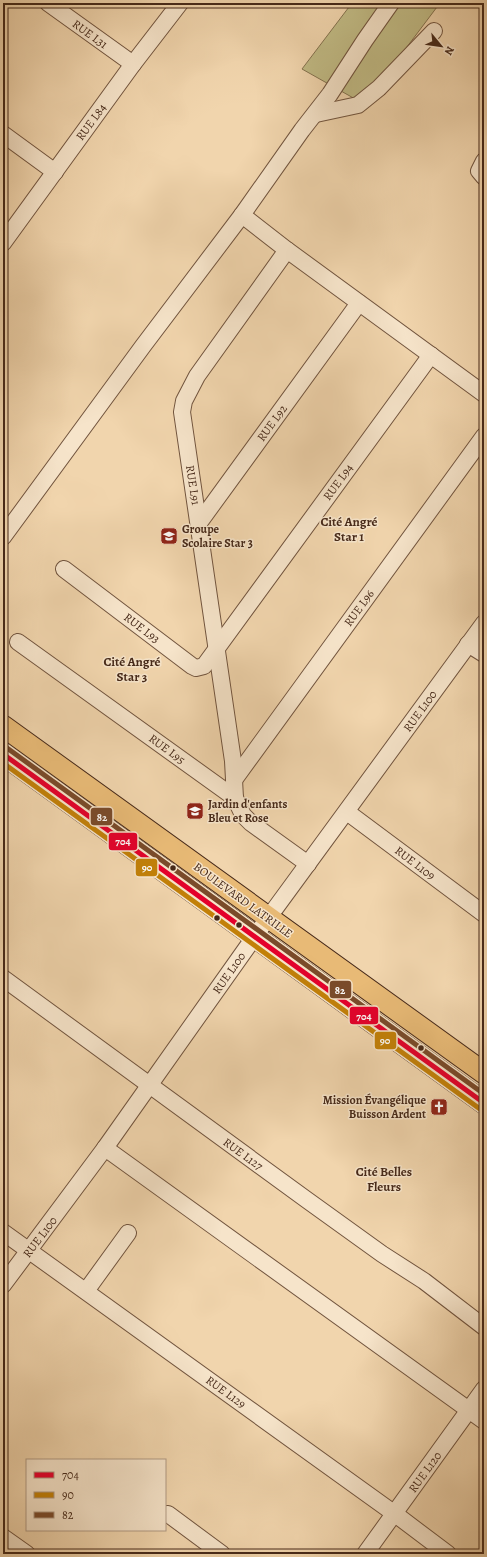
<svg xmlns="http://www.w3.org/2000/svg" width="487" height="1557" viewBox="0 0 487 1557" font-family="Alegreya,serif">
	<rect width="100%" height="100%" fill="#f1d5ad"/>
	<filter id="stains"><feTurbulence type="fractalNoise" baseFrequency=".005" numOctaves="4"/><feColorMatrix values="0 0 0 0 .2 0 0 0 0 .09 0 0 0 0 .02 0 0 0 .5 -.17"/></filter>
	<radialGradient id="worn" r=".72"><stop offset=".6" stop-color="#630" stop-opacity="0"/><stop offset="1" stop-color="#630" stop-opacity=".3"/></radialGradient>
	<!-- green -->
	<polygon fill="#c1bb85" stroke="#84724f" points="352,3 440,3 364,104 302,69"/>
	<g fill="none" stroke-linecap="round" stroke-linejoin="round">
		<defs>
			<g id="minor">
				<polyline points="48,3 133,64"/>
				<polyline points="316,114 358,105 379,88 434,31"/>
				<polyline points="3,134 55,172"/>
				<polyline points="484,161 479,171 484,177"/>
				<polyline points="242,215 287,250 484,394"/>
				<polyline points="3,243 133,64 180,3"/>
				<polyline points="199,523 359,303"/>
				<polyline points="3,537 143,346 242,215 302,130 330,94 365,40 391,3"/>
				<polyline points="64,569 192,666 196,668 204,666 431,355"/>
				<polyline points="18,642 235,798 243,815 251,823 308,864"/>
				<polyline points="468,644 484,654"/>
				<polyline points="234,780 484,436"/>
				<polyline points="235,798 233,761 182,412 184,401 197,376 287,250"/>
				<polyline points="347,812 484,914"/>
				<polyline points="3,978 307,1200 382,1254 424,1281 484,1327"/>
				<polyline points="105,1148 484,1421"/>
				<polyline points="3,1232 395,1514 448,1554"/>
				<polyline points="3,1285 105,1148 255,936 484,623"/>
				<polyline points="86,1291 128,1233"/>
				<polyline points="168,1514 222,1554"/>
				<polyline points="3,1537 27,1554"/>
				<polyline points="365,1554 484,1389"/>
			</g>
			<g id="major">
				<polyline points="3,726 484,1073"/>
				<polyline points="3,754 484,1103"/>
			</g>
		</defs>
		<!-- minor casing -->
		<use href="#minor" stroke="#71543e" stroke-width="18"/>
		<!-- major casing -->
		<use href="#major" stroke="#462919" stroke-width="23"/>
		<!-- minor -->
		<use href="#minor" stroke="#f6e4ca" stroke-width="16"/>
		<!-- major -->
		<use href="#major" stroke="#e8ba76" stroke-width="21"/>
		<defs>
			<polyline id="bus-1" points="3,754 484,1103"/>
			<polyline id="bus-2" points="3,763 480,1109"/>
			<polyline id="bus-3" points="7,748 484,1094"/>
		</defs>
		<!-- bus-1 casing -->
		<use href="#bus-1" stroke="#f6e4ca" stroke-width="8"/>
		<!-- bus-2 casing -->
		<use href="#bus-2" stroke="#f6e4ca" stroke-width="8"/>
		<!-- bus-3 casing -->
		<use href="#bus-3" stroke="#f6e4ca" stroke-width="8"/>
		<!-- bus-1 -->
		<use href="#bus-1" stroke="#e4002b" stroke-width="5"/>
		<!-- bus-2 -->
		<use href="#bus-2" stroke="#c28008" stroke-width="5"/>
		<!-- bus-3 -->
		<use href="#bus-3" stroke="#7a4b2a" stroke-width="5"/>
	</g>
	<!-- icons -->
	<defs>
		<symbol id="school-square" viewBox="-11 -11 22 22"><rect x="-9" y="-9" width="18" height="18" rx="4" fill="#8f2418" stroke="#f6e4ca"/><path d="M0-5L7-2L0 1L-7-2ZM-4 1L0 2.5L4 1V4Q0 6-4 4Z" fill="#fff"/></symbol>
		<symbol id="church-square" viewBox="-11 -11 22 22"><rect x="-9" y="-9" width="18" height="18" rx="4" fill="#8f2418" stroke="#f6e4ca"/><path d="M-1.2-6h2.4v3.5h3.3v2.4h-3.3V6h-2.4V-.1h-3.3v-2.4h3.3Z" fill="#fff"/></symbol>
	</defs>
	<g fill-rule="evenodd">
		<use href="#school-square" x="159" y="526" width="20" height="20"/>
		<use href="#school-square" x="185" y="801" width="20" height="20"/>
		<use href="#church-square" x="429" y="1097" width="20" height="20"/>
	</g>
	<!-- markers -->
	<g fill="#462919" stroke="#f6e4ca" stroke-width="1.5">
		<circle cx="173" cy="868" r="3.5"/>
		<circle cx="217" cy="918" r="3.5"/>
		<circle cx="239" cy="925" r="3.5"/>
		<circle cx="421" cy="1048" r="3.5"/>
	</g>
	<g text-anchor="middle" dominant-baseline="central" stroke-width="3" stroke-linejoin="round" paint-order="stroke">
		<!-- street labels -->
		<g font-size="12" fill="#462919" stroke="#f6e4ca">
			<text transform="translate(90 34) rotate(36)">RUE L31</text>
			<text transform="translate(91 122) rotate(-54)">RUE L84</text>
			<text transform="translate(272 423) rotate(-54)">RUE L92</text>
			<text transform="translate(338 482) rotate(-54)">RUE L94</text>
			<text transform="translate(193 485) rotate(81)">RUE L91</text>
			<text transform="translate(359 608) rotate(-54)">RUE L96</text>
			<text transform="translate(142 628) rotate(37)">RUE L93</text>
			<text transform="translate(420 711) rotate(-54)">RUE L100</text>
			<text transform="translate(167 749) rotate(36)">RUE L95</text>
			<text transform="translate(415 863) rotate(37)">RUE L109</text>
			<text transform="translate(243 900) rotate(36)">BOULEVARD LATRILLE</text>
			<text transform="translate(229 973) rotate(-55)">RUE L100</text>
			<text transform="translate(243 1154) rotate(36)">RUE L127</text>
			<text transform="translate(40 1237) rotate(-53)">RUE L100</text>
			<text transform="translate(226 1392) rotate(36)">RUE L129</text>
			<text transform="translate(425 1472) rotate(-54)">RUE L120</text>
		</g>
		<!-- poi labels -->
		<g font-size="12" font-weight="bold" fill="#462919" stroke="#f6e4ca" text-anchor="start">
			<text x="182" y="529">Groupe<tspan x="182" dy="14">Scolaire Star 3</tspan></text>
			<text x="208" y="804">Jardin d'enfants<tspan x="208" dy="14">Bleu et Rose</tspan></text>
			<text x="426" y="1100" text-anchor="end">Mission Évangélique<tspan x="426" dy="14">Buisson Ardent</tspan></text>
		</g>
		<!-- neighbourhood labels -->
		<g font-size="13" font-weight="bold" fill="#462919" stroke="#f6e4ca">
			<text x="349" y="521">Cité Angré<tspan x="349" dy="15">Star 1</tspan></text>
			<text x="132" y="661">Cité Angré<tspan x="132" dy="15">Star 3</tspan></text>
			<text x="384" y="1171">Cité Belles<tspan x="384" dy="15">Fleurs</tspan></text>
		</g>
	</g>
	<g stroke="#f6e4ca" stroke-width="1.5">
		<rect x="90" y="807" width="23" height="19" rx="4" fill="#7a4b2a"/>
		<rect x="108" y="832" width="30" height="19" rx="4" fill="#e4002b"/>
		<rect x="135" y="858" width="23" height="19" rx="4" fill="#c28008"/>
		<rect x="329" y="980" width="23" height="19" rx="4" fill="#7a4b2a"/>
		<rect x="349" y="1006" width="30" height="19" rx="4" fill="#e4002b"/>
		<rect x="374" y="1031" width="23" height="19" rx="4" fill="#c28008"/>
	</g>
	<g font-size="11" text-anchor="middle" font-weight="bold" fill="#fff">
		<text x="102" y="821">82</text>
		<text x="123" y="845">704</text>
		<text x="147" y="871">90</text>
		<text x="340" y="994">82</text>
		<text x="364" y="1020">704</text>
		<text x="385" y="1044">90</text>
	</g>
	<!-- margin -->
	<rect width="487" height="1557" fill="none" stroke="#f1d5ad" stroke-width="16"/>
	<rect x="4" y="4" width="479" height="1549" fill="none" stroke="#462919" stroke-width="2"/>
	<rect x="8" y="8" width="471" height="1541" fill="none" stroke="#462919"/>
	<!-- legend -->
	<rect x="26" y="1459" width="140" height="72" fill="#f6e4ca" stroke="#b09983"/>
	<rect x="34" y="1472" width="20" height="6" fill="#e4002b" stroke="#b09983"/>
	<text x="62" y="1479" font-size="12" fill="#462919">704</text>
	<rect x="34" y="1492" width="20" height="6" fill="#c28008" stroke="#b09983"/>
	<text x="62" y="1499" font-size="12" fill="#462919">90</text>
	<rect x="34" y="1512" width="20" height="6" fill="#7a4b2a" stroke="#b09983"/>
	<text x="62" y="1519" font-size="12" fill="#462919">82</text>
	<!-- north arrow -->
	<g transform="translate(441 46) rotate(119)" stroke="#f6e4ca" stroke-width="3" paint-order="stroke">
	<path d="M0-3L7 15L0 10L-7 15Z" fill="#462919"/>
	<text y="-6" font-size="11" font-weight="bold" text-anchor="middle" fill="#462919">N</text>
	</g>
	<rect width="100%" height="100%" filter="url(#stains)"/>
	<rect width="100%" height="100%" fill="url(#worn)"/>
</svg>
